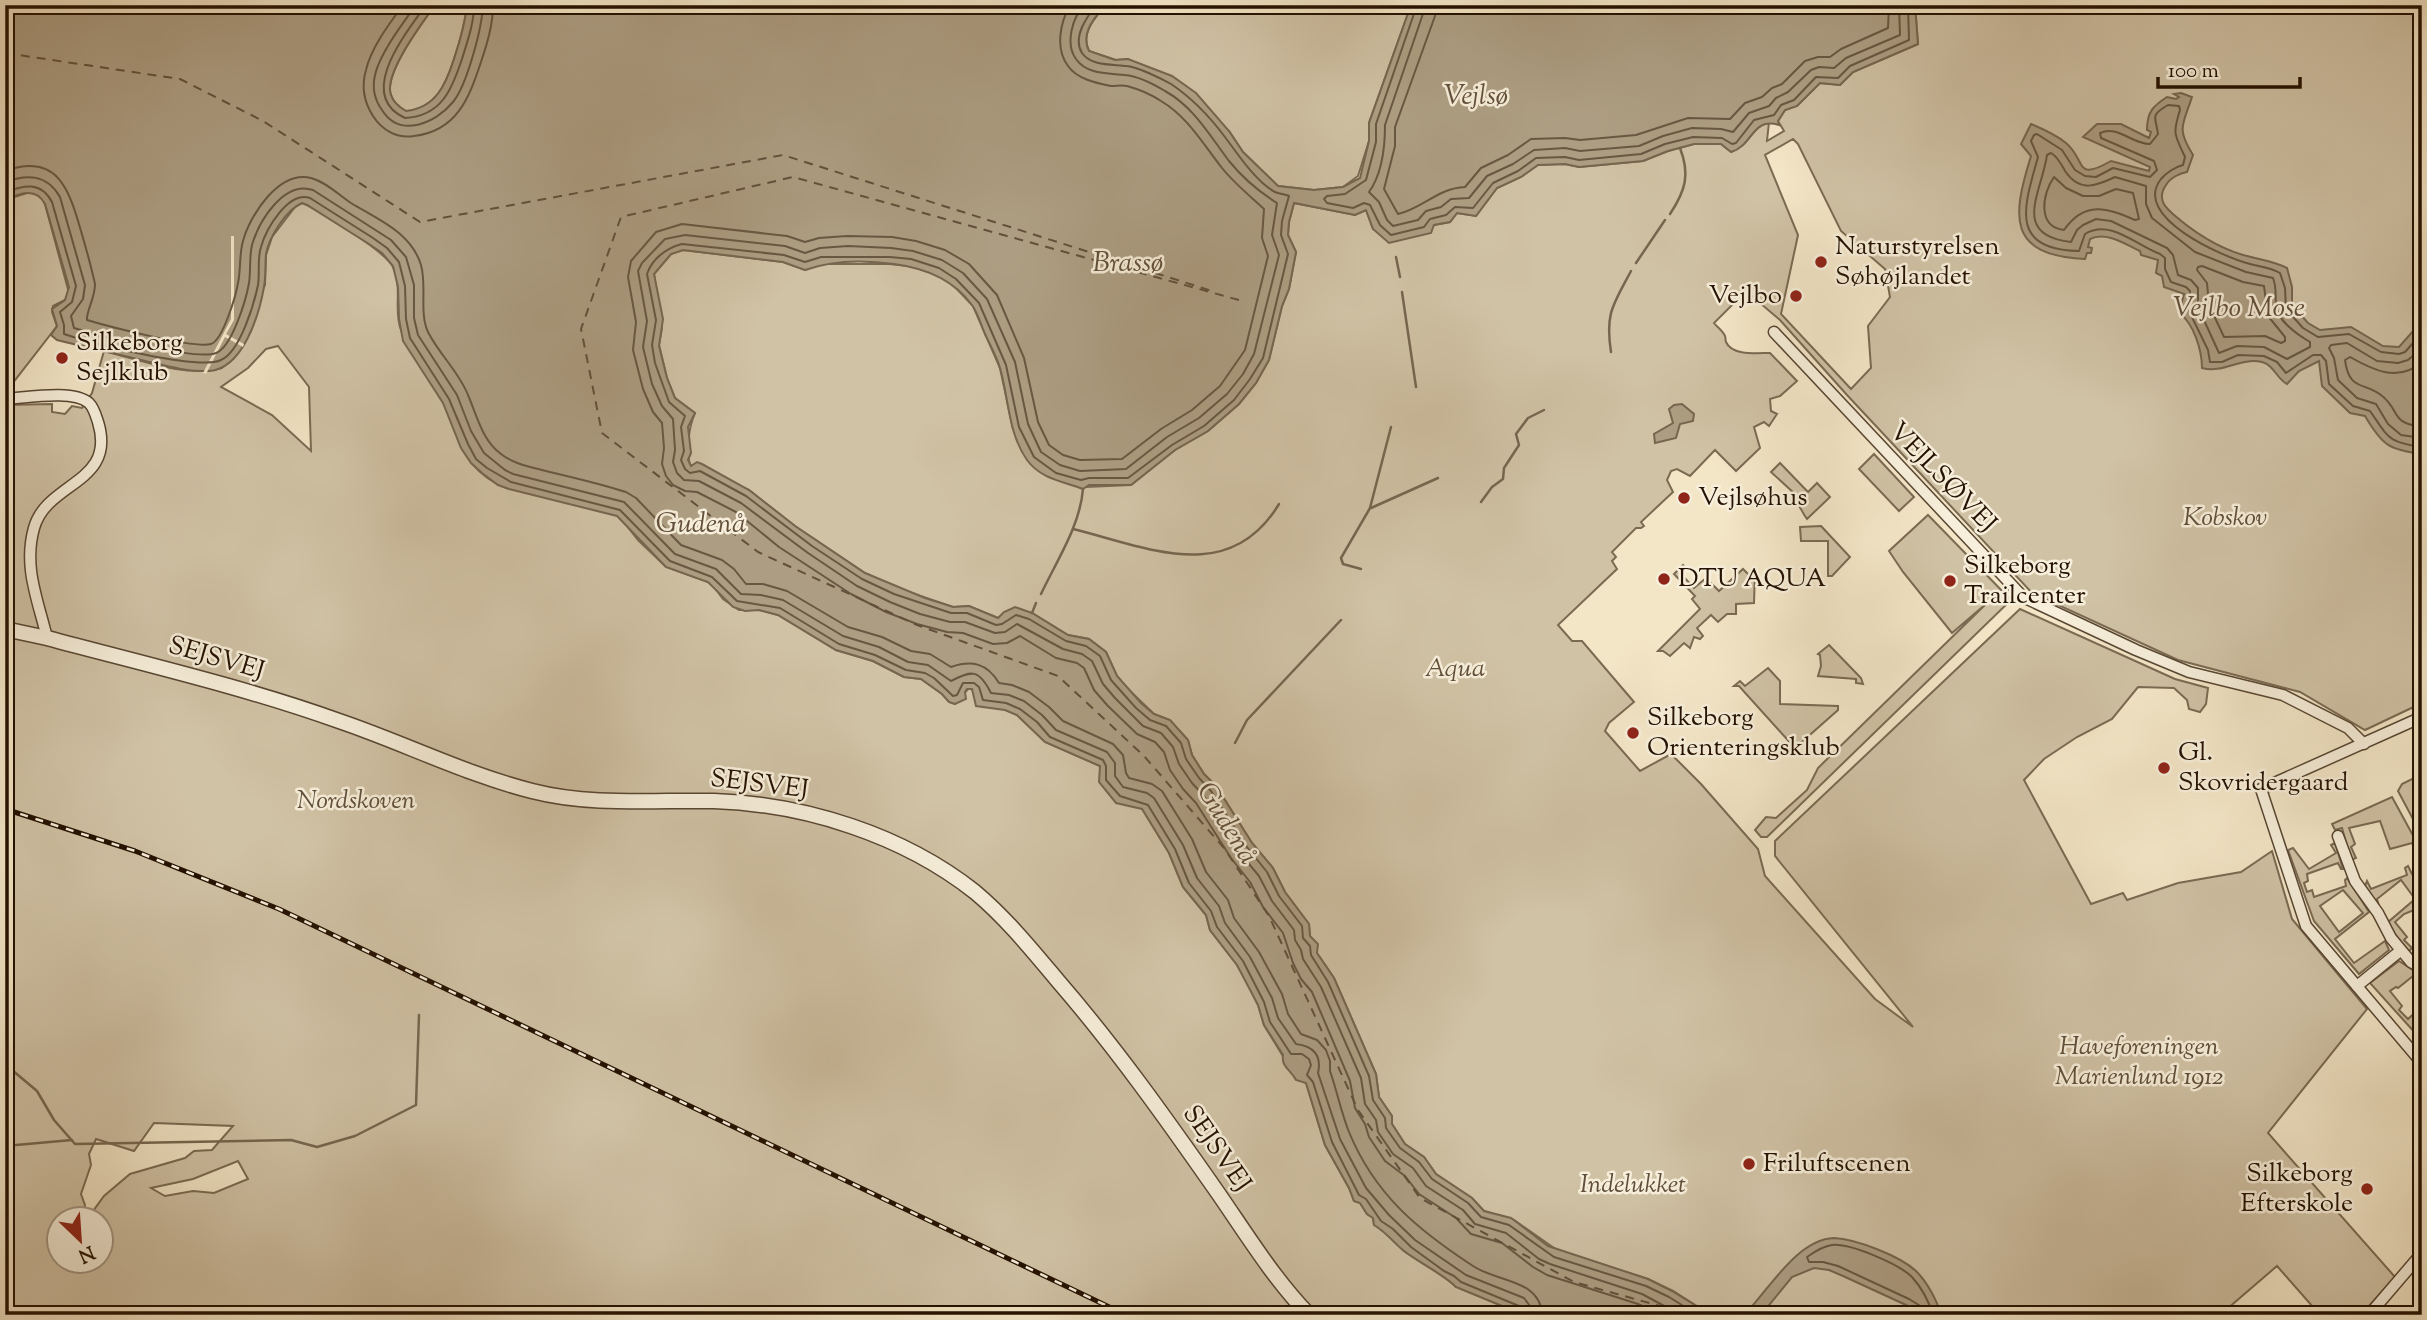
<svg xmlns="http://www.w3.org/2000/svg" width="2427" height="1320" viewBox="0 0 2427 1320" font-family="'Sorts Mill Goudy',serif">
	<rect width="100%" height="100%" fill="#f3e6c7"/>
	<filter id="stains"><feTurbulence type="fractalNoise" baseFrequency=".00286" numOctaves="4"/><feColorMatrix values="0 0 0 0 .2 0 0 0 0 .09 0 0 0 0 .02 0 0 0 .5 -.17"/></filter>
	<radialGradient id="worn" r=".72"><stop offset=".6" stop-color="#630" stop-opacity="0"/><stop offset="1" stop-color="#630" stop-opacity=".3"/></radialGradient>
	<!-- green -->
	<g fill="#d0c2a5" stroke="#7a6a52" stroke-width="2" fill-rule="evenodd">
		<path d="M435 5H467C465 24 460 41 454 59 446 84 436 108 406 111 399 107 393 102 391 95 383 74 423 22 435 5Z"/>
		<path d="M1117 5H1411L1369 123V141L1358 176 1343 187 1314 190 1278 186 1243 152 1229 131 1128 59 1116 60 1089 51C1081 35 1092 21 1102 9L1111 10Z"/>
		<path d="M1915 5H2406L2422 19V703L2365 730 2300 692 2178 660 2032 593 1847 395 1780 320 1746 291 1714 323C1717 327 1723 331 1725 336 1726 338 1725 340 1726 342 1732 356 1757 353 1770 353L1797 381 1780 396 1770 399 1771 411 1777 414 1769 426 1764 422 1754 427 1760 448 1736 471 1715 450 1690 476 1677 469 1671 471 1667 480 1673 492 1641 522 1644 526 1641 528H1636L1612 552 1616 557 1612 561 1617 569 1558 625 1572 641H1582L1634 702 1609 723 1605 731 1640 771 1671 754 1701 784 1758 849 1765 876 1875 999 1913 1027 1775 856V841L2020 609 2175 679 2208 688 2206 704 2200 712 2189 709 2187 700 2174 688 2138 687 2112 719 2077 737 2044 759 2024 780 2091 904 2123 893 2127 900 2178 883 2241 872 2272 851 2292 919 2367 1009 2268 1133 2395 1277 2361 1315H2320L2277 1266 2220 1315H1711L1673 1291 1648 1279 1557 1250 1514 1220 1484 1211 1472 1198 1436 1174 1424 1157 1405 1144 1392 1124V1116L1379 1097 1376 1074 1334 978 1317 953 1310 936 1309 924 1285 892 1273 868 1252 843 1216 786 1204 774 1192 755 1188 740 1170 720 1154 714 1126 687 1117 676 1106 652 1089 639 1068 635 1032 613 998 618 969 606 953 607 897 588 865 573 795 526 749 490 691 467C685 453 689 426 695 413L675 398 667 378 659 345 662 328 654 274 671 254 683 250 783 262 805 270 822 264H889L909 266 936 274 952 284 973 306 1000 368 1013 429 1069 484 1086 487 1131 485 1175 450 1208 431 1239 404 1256 383 1269 360 1282 306 1289 289 1296 252 1288 235 1289 222 1294 203 1355 215 1366 210 1373 229 1434 225 1450 222 1457 213 1476 216 1497 188 1521 177 1538 165 1565 164 1579 167 1643 161 1668 151 1694 144H1721L1731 152C1750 146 1750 128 1769 122L1767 141 1784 131 1778 121 1785 110 1797 106 1820 83 1840 85 1853 72 1918 44ZM1793 139 1798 144 1841 231 1885 269 1890 297 1868 326 1871 368 1851 389 1781 314 1798 235 1765 155Z"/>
		<polygon points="30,192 42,197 45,204 69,293 65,300 53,306 52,312 57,326 5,393 5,200"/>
		<path d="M302 203C318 209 387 253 393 267 403 287 393 310 401 330 411 357 431 378 444 404 463 442 463 472 509 489L595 485 638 540 666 567 708 582 714 587 723 599 739 610H759L778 615 836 650 873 661 904 677 921 679 942 694 949 702 955 704 968 689H972L974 695 1017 715 1045 742 1100 766 1116 802 1142 808 1169 853 1183 887 1206 915 1210 930 1237 965 1250 988 1258 1005 1264 1025 1292 1071 1306 1083 1325 1145 1349 1188 1354 1201 1360 1203 1367 1214 1373 1218 1374 1225C1386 1232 1394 1242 1404 1251 1417 1261 1446 1276 1456 1287L1524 1315H5V405L52 404V412L65 414 72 406 82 408 92 393 104 351C141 360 185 378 222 368L265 285 266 255 272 237 295 207ZM278 346 309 387 311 451 272 415 221 387 248 368 266 349ZM154 1123 233 1126 212 1150 194 1151 185 1158 130 1174 104 1196 88 1218H102V1260H60V1218H83L85 1205 81 1194 91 1165 89 1154 96 1139 134 1151ZM238 1161 248 1179 214 1193 193 1191 165 1196 151 1188 193 1179Z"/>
		<polygon points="1874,454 1914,497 1899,511 1859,469"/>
		<path d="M1780 463 1808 492 1817 483 1830 497 1807 519C1801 511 1799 503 1792 497L1795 494 1771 472Z"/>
		<polygon points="1928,515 2011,600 1767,837 1761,837 1755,830 1766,817 1776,818 1807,790 1818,768 1987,603 1952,633 1903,572 1889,551"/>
		<polygon points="1821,526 1850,557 1832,576 1828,576 1828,541 1801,541 1800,527"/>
		<polygon points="1683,565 1685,567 1680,573 1694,588 1706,578 1719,591 1743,569 1750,576 1755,572 1754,603 1736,604 1736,614 1727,614 1718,622 1711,615 1697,628 1703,636 1700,639 1694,637 1690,648 1684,643 1670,656 1663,651 1658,651 1700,609 1692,599 1695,596 1674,574"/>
		<polygon points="1829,645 1861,678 1863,684 1856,683 1856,679 1818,676 1821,666 1820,655 1818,654"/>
		<polygon points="1768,668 1780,681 1780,704 1838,706 1838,710 1795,748 1739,686 1734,686 1740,681 1745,686"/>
		<polygon points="2422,774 2422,836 2398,791 2402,784"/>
		<polygon points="2392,797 2422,852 2422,867 2412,843 2390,849 2380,821 2349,828 2355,844 2351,847 2356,858 2351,860 2342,828 2335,830 2332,824"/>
		<path d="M2335 843 2343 869H2341L2338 863 2307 874 2308 881 2304 883 2307 892 2312 890 2314 897 2346 886 2345 880 2347 878 2369 912 2335 939 2354 963 2385 941 2389 950 2359 974 2314 921 2288 850 2293 848 2309 869 2336 853 2331 845ZM2343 890 2363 913 2339 932 2320 906Z"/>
		<polygon points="2408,866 2412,874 2422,871 2422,911 2419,908 2404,914 2395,922 2407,937 2404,940 2412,948 2408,952 2387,923 2415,899 2401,880 2377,899 2379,906 2365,886 2367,881 2371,889 2407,875 2405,868"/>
		<polygon points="2399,961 2422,976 2422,984 2413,976 2398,988 2396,987 2390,991 2402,1006 2399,1010 2408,1019 2419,1009 2422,1010 2422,1015 2415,1022 2422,1029 2417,1035 2370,983"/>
	</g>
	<!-- water -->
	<g fill="#ad9e83" stroke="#76664f" stroke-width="2">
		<path d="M5 5H435C423 22 383 74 391 95 393 102 399 107 406 111 436 108 446 84 454 59 460 41 465 24 467 5H1117L1111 10 1102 9C1092 21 1081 35 1089 51L1115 60 1128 59 1172 76 1196 93 1229 131 1243 152 1278 186 1314 190 1343 187 1360 178 1369 141V123L1411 5H1915L1918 44 1853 72 1840 85 1820 83 1797 106 1785 110 1778 121 1779 125C1751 117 1754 145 1731 152L1721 144H1694L1668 151 1643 161 1579 167 1565 164 1538 165 1521 177 1497 188 1476 216 1457 213 1450 222 1434 225 1431 233 1389 243 1373 229 1366 210 1355 215 1294 203 1289 222 1288 235 1296 252 1289 289 1282 306 1269 360 1256 383 1239 404 1208 431 1175 450 1131 485H1089L1083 489C1062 481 1041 479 1027 460 1008 433 1009 399 1000 368 997 357 990 345 985 334 981 325 978 313 972 305 953 279 925 268 894 264 865 260 833 260 805 270L783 262 683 250 671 254 654 274 663 319 659 346 667 378 675 398 695 413 688 427 691 453 688 460 691 466 697 462 702 464 749 490 795 526 865 573 925 598 953 607 969 606 998 618 1004 612 1015 607 1032 613 1068 635 1089 639 1106 652 1117 676 1141 703 1154 714 1170 720 1188 740 1192 755 1204 774 1216 786 1252 843 1273 868 1285 892 1309 924 1310 936 1318 944 1317 953 1334 978 1376 1074 1379 1097 1392 1116V1124L1405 1144 1424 1157 1436 1174 1472 1198 1484 1211 1511 1218 1548 1246 1648 1279 1672 1291 1711 1315H1524L1456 1287C1446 1276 1417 1261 1404 1251 1393 1242 1386 1232 1374 1225L1373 1218 1367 1214 1360 1203 1354 1201 1349 1188 1325 1145 1306 1083 1296 1080C1291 1070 1281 1067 1283 1055L1264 1025 1258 1005 1237 965 1210 930 1206 915 1183 887 1169 853 1142 809 1116 803 1099 782 1100 766 1045 742 1017 715 1005 710 976 706 972 689H967L965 692 966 699 955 704 949 702 942 694 921 679 904 677 873 661 836 650 778 615 759 610 745 611 733 607 708 582 666 567 617 516 509 489 498 485 482 473 471 463 461 448 443 403 403 341 399 319 398 287 393 266 382 253 369 244 307 205 302 203C286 210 269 237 266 254 265 265 266 276 264 287 259 315 243 369 209 371 186 372 163 365 141 360 113 353 85 347 57 340L51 335 57 326 52 309 65 300 69 287 45 204C36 187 20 193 5 200Z"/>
		<path d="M2181 93 2192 97C2183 125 2176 128 2193 155L2187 172C2180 173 2170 178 2166 185 2155 201 2168 210 2180 220 2201 237 2224 251 2251 257 2266 261 2273 261 2287 268L2292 287V305L2308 323 2320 330 2351 327 2383 346 2399 347 2422 321V454C2389 450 2382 445 2365 416L2350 413 2322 386 2319 361 2299 371 2287 384C2276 378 2274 365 2262 362 2240 357 2223 374 2202 368 2202 351 2194 323 2179 313L2184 294 2164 287 2162 276 2156 273 2158 260 2141 255 2140 251C2125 244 2106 231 2090 239L2088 247 2092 248 2091 253H2087L2085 259C2007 255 2012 217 2031 156L2021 144 2031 124C2043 129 2056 135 2066 143 2087 161 2074 182 2111 161L2149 171 2150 167 2083 137 2097 124H2121L2149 138 2151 132 2147 130C2147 112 2153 106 2167 97L2176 99 2179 97 2174 94Z"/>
		<polygon points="1682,404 1694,414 1693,421 1680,424 1676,438 1655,443 1654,434 1673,423 1669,409 1674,405"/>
		<path d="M1834 1238C1856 1239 1900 1256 1916 1271 1927 1282 1937 1300 1941 1315H1921L1906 1305 1843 1276 1829 1270 1814 1268 1792 1277 1761 1315H1744C1768 1291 1797 1239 1834 1238Z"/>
	</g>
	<!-- pier -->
	<polygon fill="#f3e6c7" points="231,236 234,236 234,320 226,334 244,344 243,347 225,337 206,374 203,373 231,319"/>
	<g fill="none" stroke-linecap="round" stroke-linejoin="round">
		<!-- shore -->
		<g stroke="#685842" stroke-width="2">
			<path d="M403 5C389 24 371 48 366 70 361 87 364 102 373 116 382 130 397 139 414 136 457 131 469 98 481 62 487 44 493 25 493 5"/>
			<path d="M416 5C403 23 380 53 375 75 372 88 374 99 382 110 400 139 436 123 453 102 467 85 482 28 483 5"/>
			<path d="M426 5C406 33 355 95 405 118 442 116 452 89 462 59 467 42 474 24 474 5"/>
			<path d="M1070 5C1060 23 1055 49 1068 66 1077 79 1096 83 1111 86 1116 86 1122 85 1127 86 1138 89 1152 95 1161 101 1188 117 1203 144 1222 168 1234 183 1250 196 1264 209L1262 238 1268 256 1245 350 1220 386 1192 410 1161 429 1122 459 1080 460 1063 455 1049 445 1038 422 1024 358 997 295 969 264 945 250 916 241 892 237 847 236 819 238 805 242 787 236 682 224 656 232 631 261 628 277 636 322 633 350 643 389 653 412 662 423 664 448 662 464 666 476 673 485 685 491 697 492 736 512 779 547 851 594 886 612 917 624 947 632 963 633 993 644 1007 643 1020 636 1056 658 1077 663 1084 668 1094 690 1107 705 1137 734 1155 742 1164 752 1170 770 1183 789 1196 803 1231 858 1250 882 1263 907 1283 933 1293 963 1301 979 1312 992 1350 1081 1355 1108 1365 1124 1369 1137 1385 1161 1405 1176 1419 1194 1456 1218 1471 1234 1502 1243 1533 1267 1547 1275 1638 1304 1662 1315"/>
			<path d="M1085 5C1072 17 1065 44 1076 59 1087 75 1109 73 1125 75 1137 76 1155 85 1165 91 1194 107 1210 136 1229 161 1242 177 1261 193 1277 203L1272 235 1279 255 1254 354 1243 374 1227 394 1199 418 1167 437 1126 469 1080 471 1060 465 1041 452 1028 424 1015 362 987 299 963 273 942 260 913 251 891 248 848 246 820 248 805 253 785 246 685 235 665 239 642 263 638 271 647 321 643 347 652 384 662 406 673 419 675 450 673 462 677 473 684 480 699 481 741 503 808 553 857 586 890 602 920 614 950 622H965L995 633 1005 632 1017 624 1063 649 1082 654 1092 661 1103 684 1115 698 1143 726 1161 733 1173 747 1179 764 1192 783 1204 796 1239 852 1259 876 1272 901 1294 930 1295 940 1301 950 1303 959 1321 987 1361 1078 1365 1104 1376 1120 1378 1132 1393 1154 1413 1168 1426 1186 1463 1210 1475 1224 1506 1233 1539 1259 1550 1264 1642 1294 1681 1315"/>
			<path d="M1096 5C1087 17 1072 37 1082 53 1092 67 1113 64 1127 66 1138 67 1162 79 1171 84 1192 98 1210 117 1225 137 1237 153 1256 182 1275 192 1279 194 1285 194 1289 196L1282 221 1281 235 1288 254 1263 358 1250 379 1234 400 1204 426 1172 445 1128 478H1089L1081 480 1056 473 1034 457 1019 427 1006 365 979 303 956 279 939 268 911 259 890 257H821L805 262 784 255 682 244C666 248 652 259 647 274L656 320 652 345 655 363 669 402 685 416 681 427 684 451 681 460 685 469 690 473 700 471 746 496 812 546 862 579 894 594 951 613H967L996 625 1002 624 1016 615 1029 619 1066 641 1086 646 1100 656 1111 680 1136 708 1150 720 1166 726 1181 743 1186 759 1199 778 1211 791 1247 847 1267 872 1279 896 1302 926 1303 938 1310 946 1311 955 1328 982 1369 1076 1373 1100 1385 1118 1386 1128 1400 1148 1419 1162 1432 1179 1468 1203 1481 1217 1509 1225 1554 1257 1646 1286 1669 1297 1698 1315"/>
			<polyline points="1417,5 1376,124 1376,142 1366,180 1345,194 1327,196 1324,199 1327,203 1353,208 1364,203 1370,205 1380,225 1391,235 1424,227 1430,219 1446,215 1455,207 1473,208 1493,183 1518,171 1536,158 1565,157 1579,160 1641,154 1665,144 1693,137 1722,138 1732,144 1736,143 1754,120 1774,115 1781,105 1794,100 1816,77 1838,78 1850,66 1909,40 1908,5"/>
			<path d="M1426 5 1385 125C1385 146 1382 174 1369 192L1379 202 1387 220 1393 226 1418 220 1426 211 1441 207 1451 199 1469 198 1487 176 1513 164 1534 150 1565 148 1580 151 1639 146 1663 136 1692 128 1721 129 1733 132 1749 113 1769 106 1776 98 1788 92 1811 70 1819 67 1834 68 1846 58 1900 35 1899 5"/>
			<path d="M1437 5 1435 16 1395 127V146L1384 189 1398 214C1422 209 1438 188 1465 187L1481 168 1508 155 1531 139 1565 138 1580 140 1636 135 1688 118 1730 119 1745 103 1762 97 1772 88 1782 84 1805 61 1818 57H1830L1841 49 1888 28 1889 5"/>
			<path d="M2051 153C2058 157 2061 164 2065 171 2080 193 2096 186 2115 177L2146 186V204L2152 218 2195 252 2246 272 2273 278C2277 288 2275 296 2276 306 2278 321 2298 335 2310 342V347L2287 359 2264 347 2237 346 2219 353 2198 307V288L2191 280 2178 275 2173 255 2167 248 2111 221 2096 219 2083 225 2077 230 2071 242C2010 235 2042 192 2047 155Z"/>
			<path d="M5 171C58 152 69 190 81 231 86 248 91 266 95 284 95 299 86 311 87 320 107 326 195 349 211 344 223 340 236 295 238 283 241 269 239 255 243 241 250 215 279 170 311 178 326 182 339 195 351 203 377 219 411 232 421 265 427 286 419 313 428 332 439 354 459 372 468 395 477 416 482 440 501 454 515 465 532 467 550 472 575 478 601 484 626 492L636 498 681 545 722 560 734 569 746 584H763L787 591 848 627 882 637 911 651 930 654 951 667C972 660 987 663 999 683L1012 685 1029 692 1049 707 1063 721 1113 744 1123 755 1126 773 1129 778 1152 784 1162 791 1192 839 1206 872 1228 900 1234 918 1259 952 1282 994 1288 1014 1301 1034 1317 1040 1326 1050 1330 1061V1071C1337 1091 1341 1112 1349 1132 1375 1195 1418 1230 1473 1266 1496 1282 1541 1279 1542 1315"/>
			<path d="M2054 177 2066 188 2083 196H2099L2116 189 2133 193 2139 219 2135 220C2107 208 2085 200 2064 230 2037 227 2042 194 2054 177Z"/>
			<path d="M5 182C27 174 47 174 60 197L85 285 83 299 71 316 74 328C97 335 197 361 216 353 232 347 246 300 249 283 251 270 249 257 252 245 259 221 284 180 313 190L391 240 406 257 414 285V318L418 335 457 395 471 431 484 453 505 470 513 474 624 502 675 554 716 569 741 594 761 595 783 600 843 636 879 647 908 662 928 665 951 681C972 670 979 669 991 693L1009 695 1024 701 1042 715 1056 730 1107 752 1115 763V776L1123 787 1147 793 1154 798 1183 845 1197 878 1219 906 1225 923 1250 957 1272 998 1278 1018 1296 1044C1313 1046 1322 1055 1318 1073L1340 1139 1366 1188 1389 1215 1415 1240 1466 1275 1524 1298 1530 1306 1532 1315"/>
			<path d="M5 192C24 185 41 181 52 202L76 286 72 302 60 312 64 325V334C91 343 199 371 221 360 240 352 254 304 258 285 260 272 257 259 261 247 266 229 288 191 310 198L373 238 387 248 399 262 405 286 406 319 410 338 449 399 468 444 476 459 487 468 511 482 620 510 670 561 712 577 737 601 780 608 839 644 875 655 906 670 925 673 934 678 953 696 957 695 963 683H974L979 687 983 700 1006 703 1020 709 1037 722 1050 737 1103 760 1106 766V780L1120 796 1148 805 1175 849 1189 883 1211 911 1217 927 1243 961 1264 1002 1270 1022 1291 1054H1302L1309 1059 1311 1065 1307 1075 1313 1082 1332 1142 1359 1195 1366 1199 1381 1221 1393 1229 1411 1247 1444 1271 1454 1276 1461 1282 1519 1306 1523 1315"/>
			<polygon points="2202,266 2243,282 2264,286 2268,316 2285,337 2285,341 2281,343 2265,336 2224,337 2209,305 2207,283 2197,270 2198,267"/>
			<path d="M2422 333 2405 352 2399 354 2381 352 2349 334 2318 337 2303 328 2286 309 2285 288 2280 273C2270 267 2261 267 2250 264 2223 257 2131 217 2161 179 2166 173 2175 167 2183 165L2185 157C2175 135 2172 135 2180 110L2179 106 2168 105C2149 116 2156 117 2158 134L2150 144C2131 144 2119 125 2100 133L2101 138 2154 161 2157 170 2150 177 2113 168 2096 177 2085 176 2075 170 2062 150 2037 134 2034 135 2031 141 2038 157C2025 204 2007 250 2079 251L2085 234C2110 218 2137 246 2160 254L2165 258V269L2171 282 2186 287 2190 291 2188 309 2208 350 2210 362H2222L2238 355 2264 356 2277 362 2286 373 2313 355H2321L2326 361 2329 384 2353 406 2370 411C2389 438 2387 442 2422 447"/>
			<polyline points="2422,348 2408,360 2398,363 2377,361 2347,343 2331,345 2329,348 2334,358 2338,380 2357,398 2376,404 2388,424 2401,435 2422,438"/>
			<path d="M2422 362C2398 383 2373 370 2350 357L2345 360C2349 391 2364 382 2381 395 2401 410 2389 423 2422 427"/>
			<path d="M1925 1315 1922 1307 1909 1299 1838 1266 1823 1262H1809L1807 1257C1814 1252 1823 1246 1832 1245 1850 1243 1899 1264 1912 1277 1921 1287 1929 1302 1933 1315"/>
		</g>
		<!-- stream -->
		<g stroke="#76664f" stroke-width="2.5">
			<path d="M1670 214C1686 190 1690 174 1680 148"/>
			<polyline points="1396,257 1400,277"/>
			<polyline points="1636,263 1665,220"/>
			<polyline points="1402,292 1416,387"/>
			<path d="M1611 352C1605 313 1613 305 1631 271"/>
			<polyline points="1481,502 1492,487 1503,479 1504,468 1519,445 1516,434 1528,418 1544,410"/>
			<polyline points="1371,508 1438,478"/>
			<path d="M1073 529C1147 547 1229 587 1279 504"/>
			<polyline points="1361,569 1343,564 1341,558 1370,508 1391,427"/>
			<path d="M1041 594C1057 560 1080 526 1083 489"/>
			<polyline points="1032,613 1036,603"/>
			<polyline points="1235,743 1247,720 1341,620"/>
			<polyline points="12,1070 37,1091 54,1120 75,1144 291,1140 317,1147 355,1136 416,1105 419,1015"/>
			<polyline points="5,1146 72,1140"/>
		</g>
		<!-- ferry -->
		<g stroke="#62503b" stroke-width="2" stroke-dasharray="9 7" stroke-linecap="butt">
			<polyline points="5,53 180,79 263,121 420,222 783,155 1212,291"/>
			<polyline points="1239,300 793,177 621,217 581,329 602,433 758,552 917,625 1058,676 1144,756 1224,848 1269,916 1358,1110 1420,1198 1574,1282 1667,1308 1672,1315"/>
		</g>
		<defs>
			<g id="minor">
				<polyline points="1774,332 2023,597 2136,650 2189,672 2283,695 2348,728 2364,744"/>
				<path d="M5 399C26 398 73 389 89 403 94 408 96 416 98 422 117 484 47 481 34 528 23 567 38 600 47 638"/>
				<polyline points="2422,717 2261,789 2306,926 2422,1063"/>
				<polyline points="2338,836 2355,881 2378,913 2391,938 2411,962 2422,968"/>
				<polyline points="2357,986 2400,951"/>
				<polyline points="2369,1315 2422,1253"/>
			</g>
			<path id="tertiary" d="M5 629 47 638C144 664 244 687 339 721 404 743 465 774 532 791 590 806 654 800 714 801 805 804 903 835 975 892 1006 918 1032 950 1058 981 1116 1048 1167 1120 1218 1193 1247 1235 1274 1279 1309 1315"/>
			<polyline id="primary" points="2421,5 2422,6"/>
		</defs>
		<!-- minor casing -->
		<use href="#minor" stroke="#584632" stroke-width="13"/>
		<!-- tertiary casing -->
		<use href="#tertiary" stroke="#584632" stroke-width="17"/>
		<!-- primary casing -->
		<use href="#primary" stroke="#241100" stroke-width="20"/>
		<!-- minor -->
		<use href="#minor" stroke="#f7efdb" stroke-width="10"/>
		<!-- tertiary -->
		<use href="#tertiary" stroke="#f7efdb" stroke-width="14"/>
		<!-- primary -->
		<use href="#primary" stroke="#f3e6c7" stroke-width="18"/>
		<defs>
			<polyline id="rail" points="5,809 135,851 279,909 1126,1315"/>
		</defs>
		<!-- rail casing -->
		<use href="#rail" stroke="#241100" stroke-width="5"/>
		<!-- rail -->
		<use href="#rail" stroke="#f7efdb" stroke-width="2.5" stroke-dasharray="8" stroke-linecap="butt"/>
	</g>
	<!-- markers -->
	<g fill="#8f2418" stroke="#f7efdb" stroke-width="2.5">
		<circle cx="1821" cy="262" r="7"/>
		<circle cx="1796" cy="296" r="7"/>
		<circle cx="62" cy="358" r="7"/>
		<circle cx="1684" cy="498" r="7"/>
		<circle cx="1664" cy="579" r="7"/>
		<circle cx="1950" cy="581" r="7"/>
		<circle cx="1633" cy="733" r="7"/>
		<circle cx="2164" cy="768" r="7"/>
		<circle cx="1749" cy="1164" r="7"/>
		<circle cx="2367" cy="1189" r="7"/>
	</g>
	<g text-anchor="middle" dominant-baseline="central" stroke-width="5" stroke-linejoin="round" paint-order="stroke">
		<!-- poi labels -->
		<g font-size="26" fill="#241100" stroke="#f7efdb" text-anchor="start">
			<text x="1835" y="247">Naturstyrelsen<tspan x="1835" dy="30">Søhøjlandet</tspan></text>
			<text x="1782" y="296" text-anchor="end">Vejlbo</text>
			<text x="76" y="343">Silkeborg<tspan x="76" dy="30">Sejlklub</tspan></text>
			<text x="1698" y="498">Vejlsøhus</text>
			<text x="1964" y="566">Silkeborg<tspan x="1964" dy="30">Trailcenter</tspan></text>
			<text x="1678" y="579">DTU AQUA</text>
			<text x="1647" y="718">Silkeborg<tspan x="1647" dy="30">Orienteringsklub</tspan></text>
			<text x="2178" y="753">Gl.<tspan x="2178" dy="30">Skovridergaard</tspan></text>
			<text x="1763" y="1164">Friluftscenen</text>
			<text x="2353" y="1174" text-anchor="end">Silkeborg<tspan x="2353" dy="30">Efterskole</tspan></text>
		</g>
		<!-- street labels -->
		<g font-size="26" fill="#241100" stroke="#f7efdb">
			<text transform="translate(1942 478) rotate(46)">VEJLSØVEJ</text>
			<text transform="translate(216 659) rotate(16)">SEJSVEJ</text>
			<text transform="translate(759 785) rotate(7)">SEJSVEJ</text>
			<text transform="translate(1216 1149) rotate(55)">SEJSVEJ</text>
		</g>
		<!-- park labels -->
		<g font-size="26" font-style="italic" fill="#604f3a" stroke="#f7efdb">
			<text x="2225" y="518">Kobskov</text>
			<text x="1455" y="669">Aqua</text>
			<text x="356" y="801">Nordskoven</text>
			<text x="2139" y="1047">Haveforeningen<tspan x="2139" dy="30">Marienlund 1912</tspan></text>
			<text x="1633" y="1185">Indelukket</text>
		</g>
		<!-- water labels -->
		<g font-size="28" font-style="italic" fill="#62503b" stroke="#f7efdb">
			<text x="1476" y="97">Vejlsø</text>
			<text x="1128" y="264">Brassø</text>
			<text x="2239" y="309">Vejlbo Mose</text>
			<text x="701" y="525">Gudenå</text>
			<text transform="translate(1226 824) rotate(58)">Gudenå</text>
		</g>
	</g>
	<!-- margin -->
	<rect width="2427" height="1320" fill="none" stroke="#f3e6c7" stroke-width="28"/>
	<rect x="7" y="7" width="2413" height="1306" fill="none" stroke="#241100" stroke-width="3.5"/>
	<rect x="14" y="14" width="2399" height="1292" fill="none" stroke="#241100" stroke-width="2"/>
	<!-- north arrow -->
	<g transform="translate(80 1240) rotate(155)"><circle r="33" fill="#f7efdb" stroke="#a39683" stroke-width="2"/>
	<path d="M0-5L12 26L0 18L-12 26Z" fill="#8f2418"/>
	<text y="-10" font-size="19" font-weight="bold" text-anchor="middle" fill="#241100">N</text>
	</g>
	<!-- scale -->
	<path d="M2158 77v10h142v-10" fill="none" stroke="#241100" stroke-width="3.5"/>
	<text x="2168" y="77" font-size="21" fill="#241100" stroke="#f7efdb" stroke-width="5" paint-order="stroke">100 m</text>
	<rect width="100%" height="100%" filter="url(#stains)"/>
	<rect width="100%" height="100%" fill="url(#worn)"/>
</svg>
